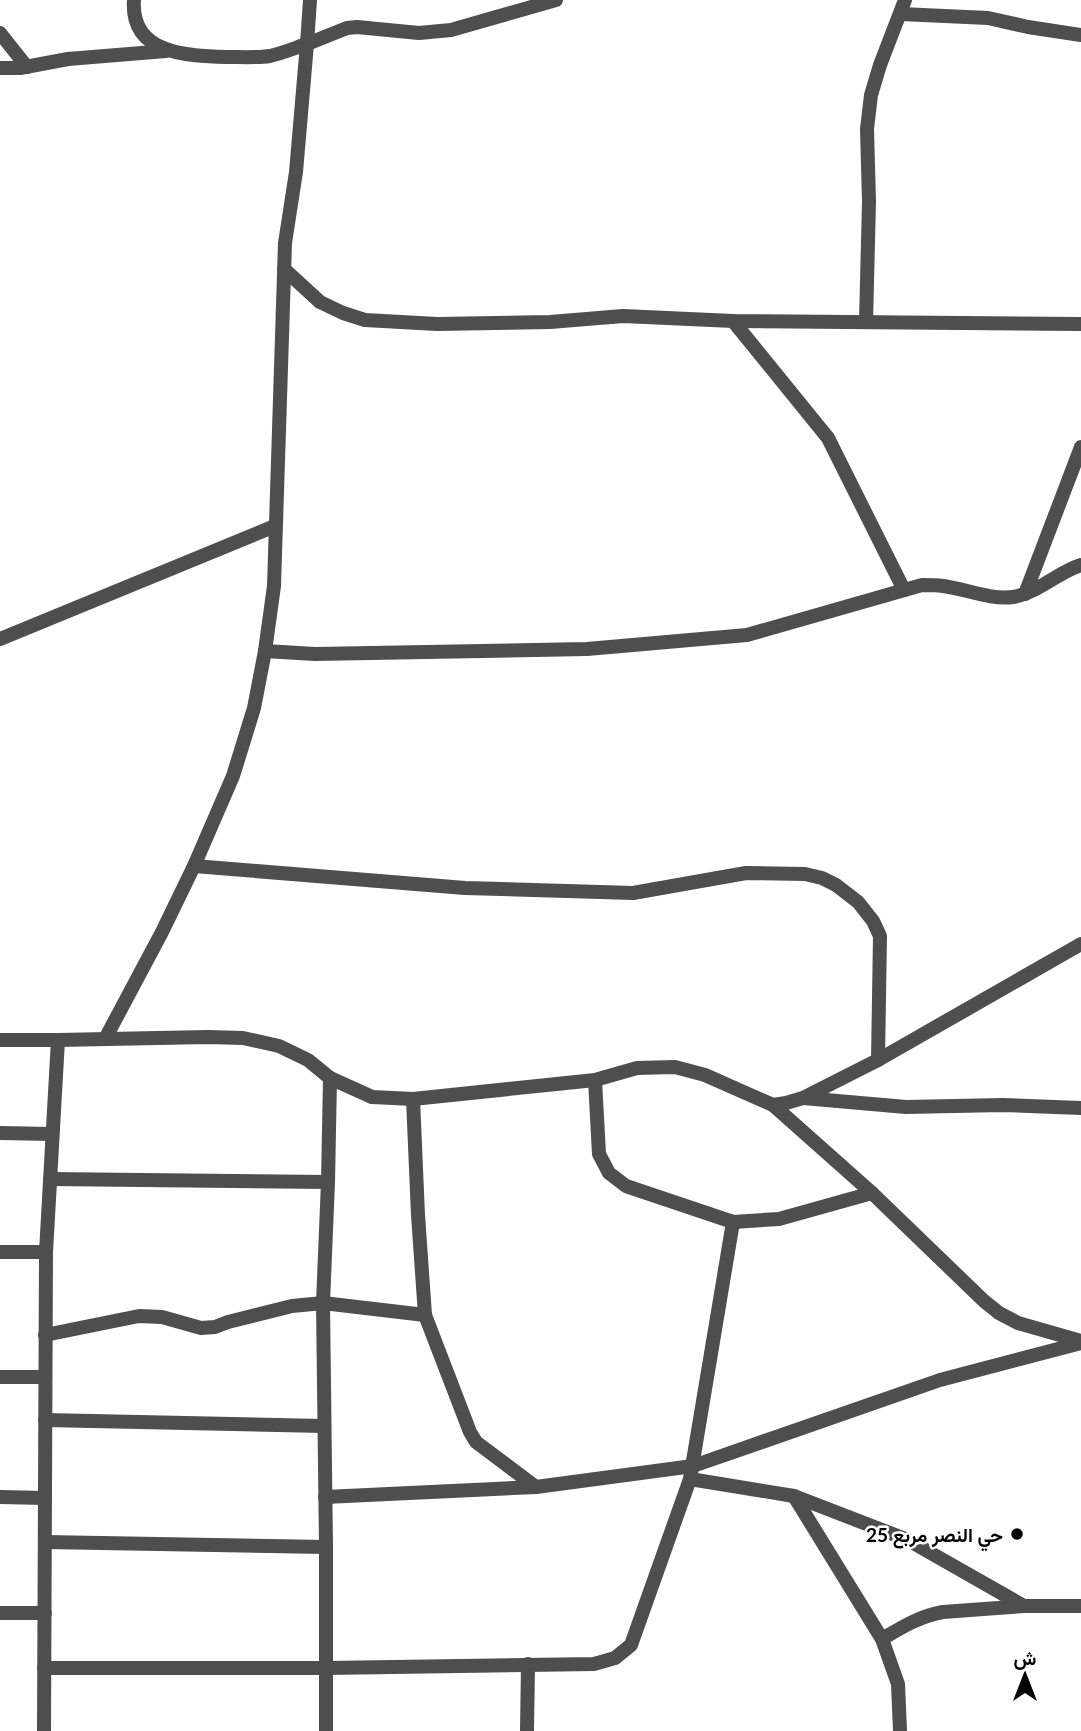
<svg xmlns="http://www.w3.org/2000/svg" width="1081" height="1731" viewBox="0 0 1081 1731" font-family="Lato,Vazirmatn,sans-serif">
	<rect width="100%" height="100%" fill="#fff"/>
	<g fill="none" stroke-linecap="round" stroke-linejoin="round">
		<!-- street -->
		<g stroke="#4e4e4e" stroke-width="14">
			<polyline points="310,0 307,44 347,28 357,27 419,33 451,30 556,0"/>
			<polyline points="901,14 988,18 1028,27 1081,35"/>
			<polyline points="0,33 27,67"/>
			<polyline points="0,68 20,68 68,59 166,51"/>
			<polyline points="284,269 320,302 343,313 365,320 437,324 550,322 623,316 733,321 1081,324"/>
			<polyline points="733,321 828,438 904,590"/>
			<polyline points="866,322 869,202 867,129 871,95 880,65 905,0"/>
			<polyline points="1025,594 1081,447"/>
			<polyline points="0,639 275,526"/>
			<path d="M265 651 315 654 587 649 747 635 922 585C929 585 936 585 943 586 966 589 990 600 1013 597 1036 594 1058 572 1081 565"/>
			<polyline points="194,866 465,888 633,893 746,873 805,874 822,878 836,885 858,902 873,921 880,936 878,1060"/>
			<path d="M105 1039 162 932 194 866 233 776 254 708 265 651 274 586 285 243 296 172 307 44C295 48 283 53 270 56 256 58 241 57 227 57 187 56 130 54 134 0"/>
			<polyline points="0,1040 58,1040 46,1252 44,1731"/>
			<polyline points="58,1040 208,1037 243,1038 279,1046 308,1060 330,1078 328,1182 323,1303 326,1547 326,1731"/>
			<polyline points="330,1078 372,1097 413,1099 595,1080 637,1068 675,1067 705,1075 773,1105 786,1103 803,1098 878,1060 1081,944"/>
			<polyline points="595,1080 599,1154 609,1173 626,1186 733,1222 779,1219 872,1193"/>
			<polyline points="803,1098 906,1107 1003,1105 1081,1108"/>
			<polyline points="413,1099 418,1215 425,1315 470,1432 476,1442 536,1487"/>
			<polyline points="773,1105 872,1193 984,1301 999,1313 1018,1323 1081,1341"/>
			<polyline points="0,1133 52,1134"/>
			<polyline points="50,1179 328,1182"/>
			<polyline points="733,1222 690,1479 794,1496 908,1540 1024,1606"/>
			<polyline points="0,1252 46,1252"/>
			<polyline points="45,1335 139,1316 162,1317 201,1328 215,1327 228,1322 292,1306 323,1303 425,1315"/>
			<polyline points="0,1377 45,1377"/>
			<polyline points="45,1420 324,1426"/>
			<polyline points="794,1496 882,1639 898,1684 900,1731"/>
			<polyline points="0,1497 45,1498"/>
			<polyline points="325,1497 536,1487 693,1466 940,1380 1081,1343"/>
			<polyline points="45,1542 326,1547"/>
			<polyline points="0,1613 45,1613"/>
			<path d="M882 1639C902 1627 920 1616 943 1612L1024 1606H1081"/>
			<polyline points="44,1668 326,1668 594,1664 615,1658 631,1645 690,1479"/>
			<polyline points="527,1731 528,1664"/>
		</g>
	</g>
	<!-- markers -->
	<circle fill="#000" stroke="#fff" stroke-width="2.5" cx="1017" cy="1534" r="7"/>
	<g text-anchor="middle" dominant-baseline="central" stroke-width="5" stroke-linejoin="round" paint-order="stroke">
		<!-- poi labels -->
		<g font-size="19" font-weight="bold" fill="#000" stroke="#fff" text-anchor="end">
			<text x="1003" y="1534">حي النصر مربع 25</text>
		</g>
	</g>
	<!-- north arrow -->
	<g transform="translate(1025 1675)" stroke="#ffffff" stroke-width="5" paint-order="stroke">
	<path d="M0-5L12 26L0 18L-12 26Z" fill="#000000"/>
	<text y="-10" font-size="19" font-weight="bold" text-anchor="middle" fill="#000000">ش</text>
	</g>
</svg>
